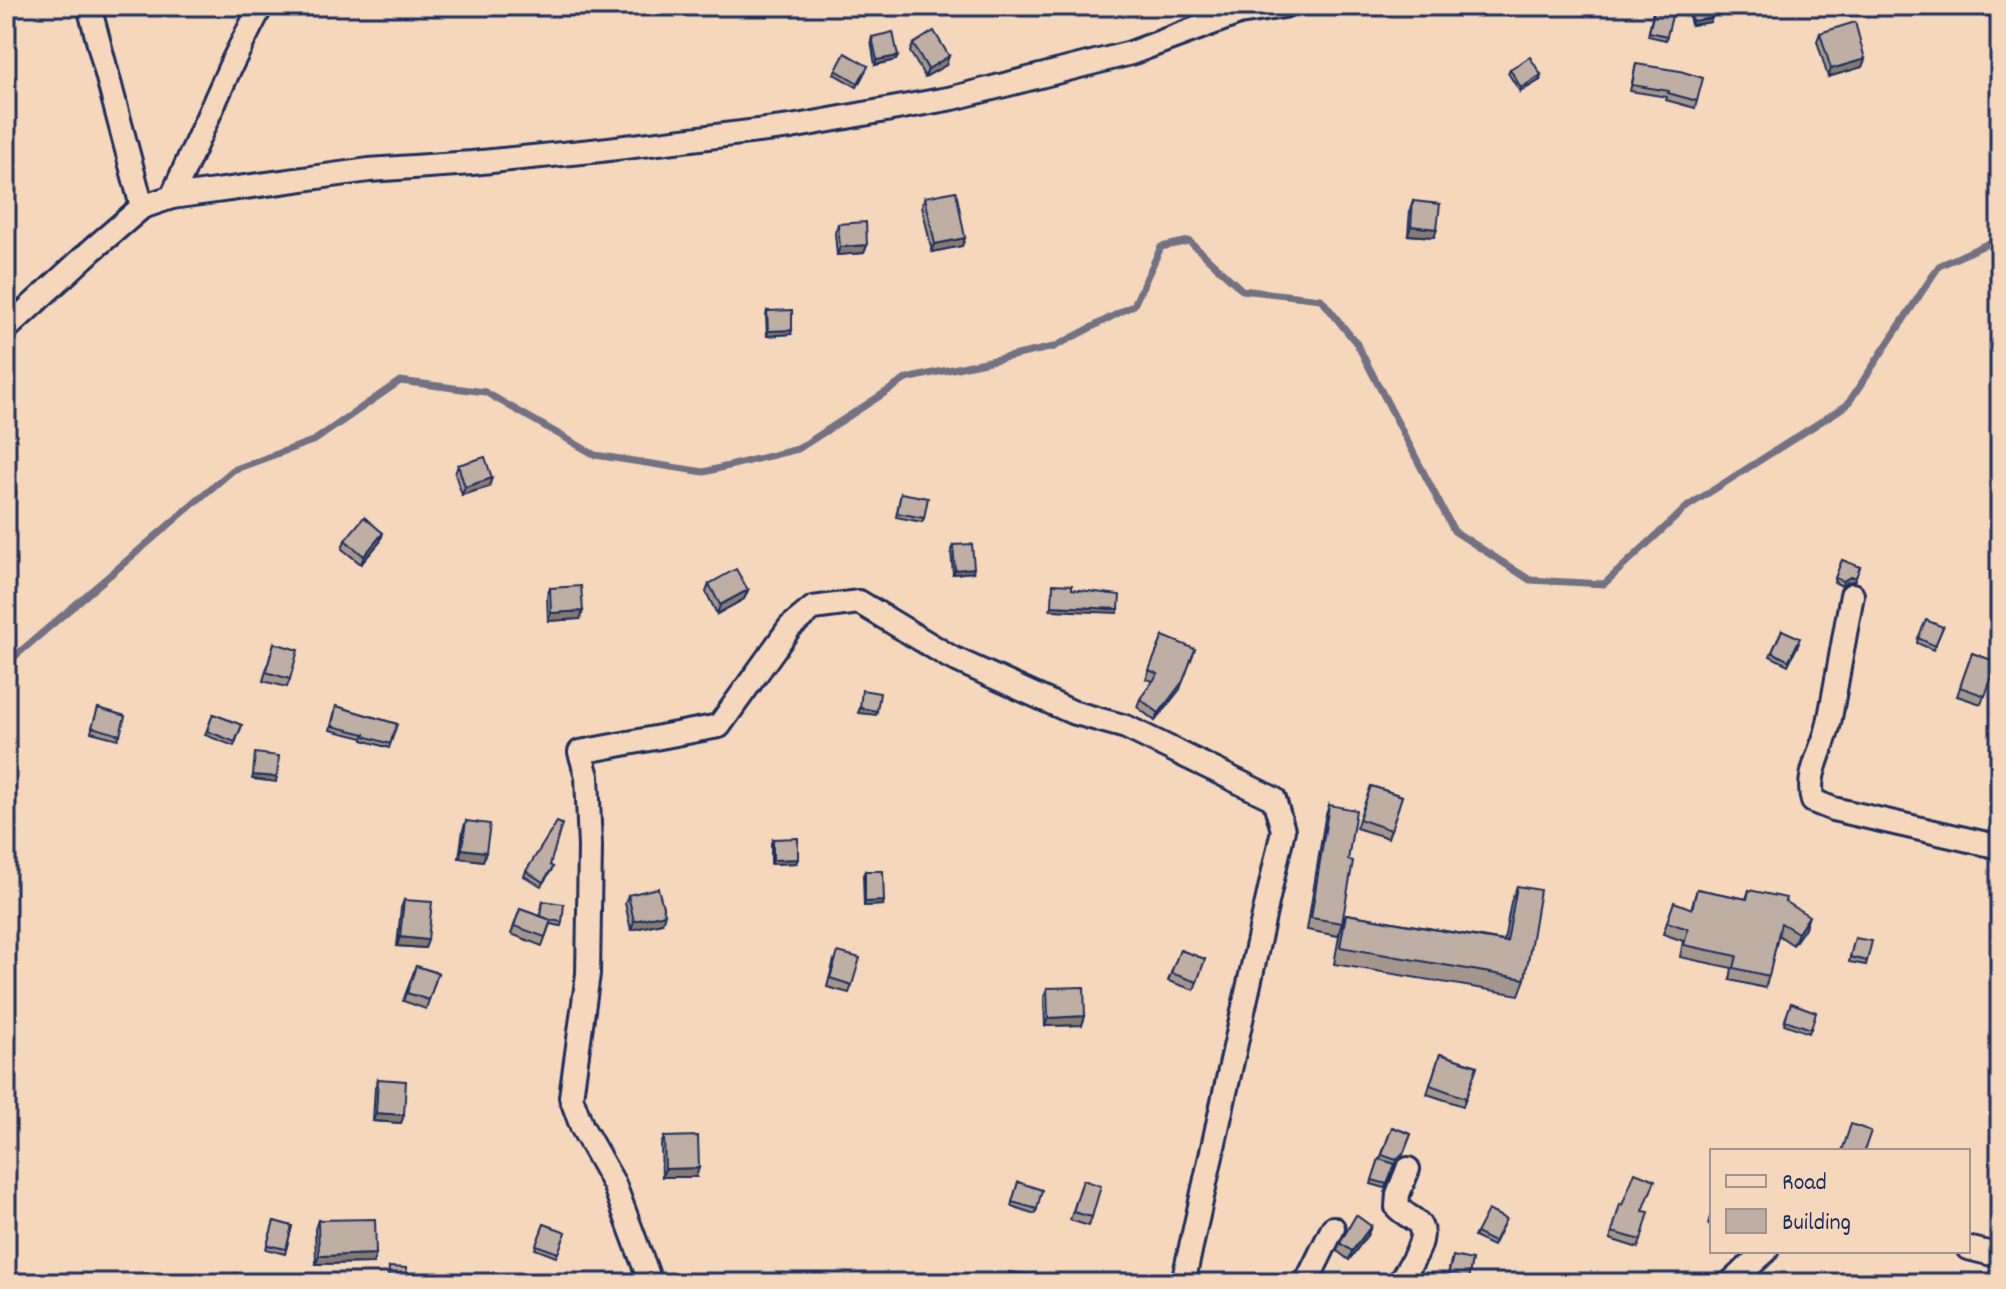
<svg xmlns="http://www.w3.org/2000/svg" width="2006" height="1289" viewBox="0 0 2006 1289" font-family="Dekko,sans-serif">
	<rect width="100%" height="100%" fill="#f5d8bb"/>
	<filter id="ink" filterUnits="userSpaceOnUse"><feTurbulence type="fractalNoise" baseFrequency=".0125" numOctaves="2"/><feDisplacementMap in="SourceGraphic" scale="16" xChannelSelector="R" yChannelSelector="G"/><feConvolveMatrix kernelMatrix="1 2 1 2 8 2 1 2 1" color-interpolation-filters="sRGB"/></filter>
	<g filter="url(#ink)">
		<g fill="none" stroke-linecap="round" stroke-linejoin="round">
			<!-- stream -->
			<polyline stroke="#717283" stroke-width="7" points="6,668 14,657 233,470 315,440 400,381 485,392 595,455 704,472 798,449 906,379 1054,347 1134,305 1161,247 1189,241 1242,290 1321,299 1357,344 1454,531 1530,580 1604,584 1688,506 1847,405 1939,266 2000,238"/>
			<defs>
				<g id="minor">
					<polyline points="89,6 142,207"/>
					<polyline points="172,197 232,63 261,6"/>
					<polyline points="6,329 93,249 142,207 172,197 369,170 472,163 592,151 791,127 953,98 1131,53 1239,13 1284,6"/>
					<path d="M1852 595C1844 638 1837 681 1829 723 1824 748 1805 775 1813 801L1833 809 2000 847"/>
					<polyline points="1968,1248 2000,1256"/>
					<polyline points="649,1283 647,1273 614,1184 582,1127 571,1097 588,974 590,847 587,776 580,752 719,726 790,627 813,608 859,602 950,657 1072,712 1126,727 1274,799 1283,830 1183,1283"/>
					<polyline points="1306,1283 1333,1228"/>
					<path d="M1399 1283C1407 1269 1431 1238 1418 1223 1412 1217 1403 1214 1397 1207L1398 1194 1408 1169"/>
					<polyline points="1730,1283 1766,1251"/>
				</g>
			</defs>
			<!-- minor casing -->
			<use href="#minor" stroke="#1b2f5e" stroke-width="28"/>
			<!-- minor -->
			<use href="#minor" stroke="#f5d8bb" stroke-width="22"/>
		</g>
		<!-- wall -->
		<g fill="#a4968d" stroke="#1b2f5e" stroke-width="2">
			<polygon points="135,6 163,6 137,14"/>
			<polygon points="1687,6 1710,6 1712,18 1710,22 1691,25"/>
			<polygon points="1653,12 1667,36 1666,40 1648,36"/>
			<polygon points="1820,33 1865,59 1862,67 1828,77 1817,41"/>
			<polygon points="872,37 898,56 896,60 875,65 871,41"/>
			<polygon points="913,44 946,65 925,77 910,52"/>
			<polygon points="1636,64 1697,101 1695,108 1666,100 1667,97 1630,91"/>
			<polygon points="868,66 857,87 834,74 836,70"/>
			<polygon points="1510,69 1540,80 1520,92 1508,73"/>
			<polygon points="925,197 965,238 962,246 932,252 922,206"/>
			<polygon points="1413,201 1437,229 1434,237 1408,235 1410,210"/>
			<polygon points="838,224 867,245 864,253 837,255 835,233"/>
			<polygon points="767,311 791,334 767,336 766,315"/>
			<polygon points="458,465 489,487 462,495 455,474"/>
			<polygon points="901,493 924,518 922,522 896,517"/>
			<polygon points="345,540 380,542 361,564 342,549"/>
			<polygon points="953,545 973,572 953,574 951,550"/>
			<polygon points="1842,560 1860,567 1854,581 1848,582 1842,586 1834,582"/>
			<polygon points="709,584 748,590 744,599 717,614 706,592"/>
			<polygon points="550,588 580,619 548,621 547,596"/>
			<polygon points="1943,627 1933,650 1917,643 1918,638"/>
			<polygon points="1782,630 1799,643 1788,665 1770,656"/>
			<polygon points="1163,636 1180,689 1155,721 1137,707 1140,699 1153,681 1146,679"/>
			<polygon points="274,643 290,679 287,687 263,681"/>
			<polygon points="1972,653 1997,662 1981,704 1957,696"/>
			<polygon points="336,706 397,724 389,748 363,740 363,738 330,730"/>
			<polygon points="98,708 125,716 118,739 91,732"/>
			<polygon points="213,714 242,725 234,746 205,735"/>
			<polygon points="1371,786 1402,796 1388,838 1356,828"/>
			<polygon points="1329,805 1348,860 1342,923 1338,936 1307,930 1325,818"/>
			<polygon points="466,821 486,852 483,861 459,858 463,830"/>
			<polygon points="773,839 796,863 771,864 771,843"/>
			<polygon points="550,865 553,867 551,871 541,886 524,876 526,871"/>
			<polygon points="865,871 883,905 864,906 863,875"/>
			<polygon points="1517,886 1525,979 1519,995 1334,964 1340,931 1346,914 1504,941 1511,902"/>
			<polygon points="1697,889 1746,899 1749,890 1785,901 1805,928 1793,945 1778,935 1769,976 1765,988 1730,980 1732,968 1680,957 1683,941 1663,934 1674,902 1691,909"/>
			<polygon points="628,895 662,923 631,930 625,903"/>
			<polygon points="404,900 428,940 425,948 397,946 401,908"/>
			<polygon points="543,901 562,922 561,926 550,924 542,946 511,934 520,909 540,916"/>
			<polygon points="1854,942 1867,961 1866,965 1849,962"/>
			<polygon points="1180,950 1205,959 1194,990 1168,981"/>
			<polygon points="834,960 852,985 849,993 827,987"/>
			<polygon points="416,966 438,973 426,1009 403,1001"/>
			<polygon points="1047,988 1085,1016 1082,1025 1045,1026 1044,997"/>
			<polygon points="1791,1003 1816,1012 1809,1033 1784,1024"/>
			<polygon points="1440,1054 1477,1066 1463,1106 1427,1094"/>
			<polygon points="378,1079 404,1115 401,1123 373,1121 375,1087"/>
			<polygon points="1392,1127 1411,1134 1402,1157 1395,1164 1385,1188 1371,1184 1379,1159 1380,1159"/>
			<polygon points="664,1137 696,1177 662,1177 661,1145"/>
			<polygon points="1018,1182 1037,1209 1035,1214 1011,1206"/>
			<polygon points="1080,1189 1092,1217 1089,1226 1070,1220"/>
			<polygon points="1643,1211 1641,1240 1638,1248 1610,1239 1618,1212"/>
			<polygon points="1712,1211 1712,1226 1708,1224"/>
			<polygon points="318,1220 376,1254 373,1263 316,1264 315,1229"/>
			<polygon points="274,1221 292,1226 285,1254 266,1249"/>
			<polygon points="1504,1223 1493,1246 1474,1237 1476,1233"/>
			<polygon points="544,1224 566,1232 556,1257 535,1249"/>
			<polygon points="1371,1226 1368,1234 1349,1260 1337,1251 1340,1243"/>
			<polygon points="1451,1260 1472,1260 1467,1283 1447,1280"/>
		</g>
		<!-- shaded-wall -->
		<g fill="#867a73" stroke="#1b2f5e" stroke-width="2">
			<polygon points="142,6 163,6 137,14 140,7"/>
			<polygon points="1712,18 1710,22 1691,25 1692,21"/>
			<polygon points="898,56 896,60 875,65 877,60"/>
			<polygon points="949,56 946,65 925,77 928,69"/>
			<polygon points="1865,59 1862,67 1828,77 1831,69"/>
			<polygon points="1541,75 1540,80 1520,92 1521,88"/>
			<polygon points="1411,226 1437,229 1434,237 1408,235"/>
			<polygon points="965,238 962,246 932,252 935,244"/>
			<polygon points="867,245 864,253 837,255 840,247"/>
			<polygon points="792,330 791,334 767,336 768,331"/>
			<polygon points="492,478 489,487 462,495 465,487"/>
			<polygon points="16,493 15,497 6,503 6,500"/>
			<polygon points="383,533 380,542 361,564 364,556"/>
			<polygon points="974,568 973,572 953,574 955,570"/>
			<polygon points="1850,577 1856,577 1854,581 1848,582 1842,586 1843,581"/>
			<polygon points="748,590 744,599 717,614 720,605"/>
			<polygon points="1052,606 1119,609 1117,613 1050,610"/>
			<polygon points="583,611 580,619 548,621 551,613"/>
			<polygon points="1195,649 1180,689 1155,721 1159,713"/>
			<polygon points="860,708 877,711 876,715 858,713"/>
			<polygon points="253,775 277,777 276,782 252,779"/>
			<polygon points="462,849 486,852 483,861 459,858"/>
			<polygon points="798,859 796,863 771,864 773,860"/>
			<polygon points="884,901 883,905 864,906 865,902"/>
			<polygon points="665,914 662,923 631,930 634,921"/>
			<polygon points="1809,916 1805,928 1793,945 1798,933"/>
			<polygon points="400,937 428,940 425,948 397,946"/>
			<polygon points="1085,1016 1082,1025 1045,1026 1048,1018"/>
			<polygon points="376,1113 404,1115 401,1123 373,1121"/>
			<polygon points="699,1168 696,1177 662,1177 665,1169"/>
			<polygon points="1371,1226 1368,1234 1349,1260 1352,1251"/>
			<polygon points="376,1254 373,1263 316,1264 319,1256"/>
		</g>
		<!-- building -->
		<g fill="#bfaea4" stroke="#1b2f5e" stroke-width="2">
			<polygon points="1690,6 1710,6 1712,18 1692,21"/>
			<polygon points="1655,8 1673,12 1667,36 1649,32"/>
			<polygon points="1855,22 1865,59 1831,69 1820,33"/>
			<polygon points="934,31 949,56 928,69 913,44"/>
			<polygon points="893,32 898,56 877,60 872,37"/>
			<polygon points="845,53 868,66 858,83 836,70"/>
			<polygon points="1530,57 1541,75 1521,88 1510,69"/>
			<polygon points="1636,64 1680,71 1703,78 1697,101 1668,93 1669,91 1632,85"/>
			<polygon points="956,191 965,238 935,244 925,197"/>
			<polygon points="1413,201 1440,204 1437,229 1411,226"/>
			<polygon points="866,222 867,245 840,247 838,224"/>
			<polygon points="792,310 792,330 768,331 767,311"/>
			<polygon points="485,457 492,478 465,487 458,465"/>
			<polygon points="6,477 16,493 6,500"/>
			<polygon points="901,493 928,498 924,518 897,513"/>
			<polygon points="364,517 383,533 364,556 345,540"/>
			<polygon points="972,544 974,568 955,570 953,545"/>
			<polygon points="1842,560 1860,567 1856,577 1850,577 1843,581 1835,578"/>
			<polygon points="736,569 748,590 720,605 709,584"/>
			<polygon points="1053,584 1072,585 1072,589 1120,595 1119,609 1052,606"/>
			<polygon points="581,586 583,611 551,613 550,588"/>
			<polygon points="1926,620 1943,627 1935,646 1918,638"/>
			<polygon points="1782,630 1800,638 1789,661 1772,652"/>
			<polygon points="1163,636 1195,649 1183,681 1159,713 1140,699 1158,674 1149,670"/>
			<polygon points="274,643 298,650 290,679 266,672"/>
			<polygon points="1972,653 1997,662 1985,696 1960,687"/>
			<polygon points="862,690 880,693 877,711 860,708"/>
			<polygon points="336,706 397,724 390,744 364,736 365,734 332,726"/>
			<polygon points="98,708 125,716 120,735 92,727"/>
			<polygon points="213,714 242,725 235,742 207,731"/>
			<polygon points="255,753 279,756 277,777 253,775"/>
			<polygon points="1371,786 1402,796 1391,830 1359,819"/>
			<polygon points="1329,805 1356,810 1348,860 1353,861 1342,923 1311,918"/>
			<polygon points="466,821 490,824 486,852 462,849"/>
			<polygon points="557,822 562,824 550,865 553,867 543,882 526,871"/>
			<polygon points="798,838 798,859 773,860 773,839"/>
			<polygon points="865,871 883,871 884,901 865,902"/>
			<polygon points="1517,886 1540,890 1525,979 1340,947 1346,914 1507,942"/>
			<polygon points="658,888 665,914 634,921 628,895"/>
			<polygon points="1697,889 1747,899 1749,890 1786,898 1785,901 1809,916 1798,933 1781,923 1769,976 1734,968 1737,956 1684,945 1688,929 1667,922 1674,902 1692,909"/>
			<polygon points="404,900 432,902 428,940 400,937"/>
			<polygon points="543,901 564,904 562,922 550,920 541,916"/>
			<polygon points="520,909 551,920 545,937 514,926"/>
			<polygon points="1855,938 1872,941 1867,961 1850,957"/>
			<polygon points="1180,950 1205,959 1197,982 1171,973"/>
			<polygon points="838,952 860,958 852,985 830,978"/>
			<polygon points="416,966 438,973 429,1000 407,993"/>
			<polygon points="1084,987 1085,1016 1048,1018 1047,988"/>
			<polygon points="1791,1003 1816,1012 1811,1029 1785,1020"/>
			<polygon points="1440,1054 1477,1066 1466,1098 1430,1085"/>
			<polygon points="378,1079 406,1081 404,1115 376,1113"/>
			<polygon points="1851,1124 1871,1131 1864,1151 1842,1151"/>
			<polygon points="1392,1127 1411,1134 1404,1152 1396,1160 1382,1155"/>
			<polygon points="698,1136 699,1168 665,1169 664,1137"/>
			<polygon points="1379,1159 1395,1164 1387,1184 1372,1180"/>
			<polygon points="1635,1172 1655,1180 1643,1211 1649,1212 1641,1240 1612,1232 1620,1204 1622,1205"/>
			<polygon points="1083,1180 1101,1186 1092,1217 1073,1212"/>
			<polygon points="1018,1182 1042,1190 1037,1209 1012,1202"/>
			<polygon points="1488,1210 1506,1219 1494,1242 1476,1233"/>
			<polygon points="1356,1215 1371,1226 1352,1251 1340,1243"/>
			<polygon points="375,1219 376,1254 319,1256 318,1220"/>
			<polygon points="274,1221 292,1226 286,1249 267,1245"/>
			<polygon points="544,1224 566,1232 558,1253 536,1245"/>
			<polygon points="1453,1256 1472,1260 1468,1280 1448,1275"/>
			<polygon points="389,1267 406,1268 406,1283 388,1283"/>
			<polygon points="1009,1272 1035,1275 1034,1283 1008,1283"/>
			<polygon points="235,1273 267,1283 232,1283"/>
			<polygon points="1942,1277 1961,1282 1961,1283 1940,1283"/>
			<polygon points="1261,1278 1275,1283 1259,1283"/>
		</g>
	</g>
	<!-- margin -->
	<rect width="2006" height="1289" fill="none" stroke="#f5d8bb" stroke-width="32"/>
	<rect x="16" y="16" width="1974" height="1257" fill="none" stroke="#1b2f5e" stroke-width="3" filter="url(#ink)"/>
	<!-- legend -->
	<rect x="1710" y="1149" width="260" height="104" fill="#f5d8bb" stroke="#9e9496" stroke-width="2"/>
	<rect x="1726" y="1175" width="40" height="12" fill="#f5d8bb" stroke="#9e9496" stroke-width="2"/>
	<text x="1782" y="1189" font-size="24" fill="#1b2f5e">Road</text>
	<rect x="1726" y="1209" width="40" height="24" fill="#bfaea4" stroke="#9e9496" stroke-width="2"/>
	<text x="1782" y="1229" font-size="24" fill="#1b2f5e">Building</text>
</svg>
